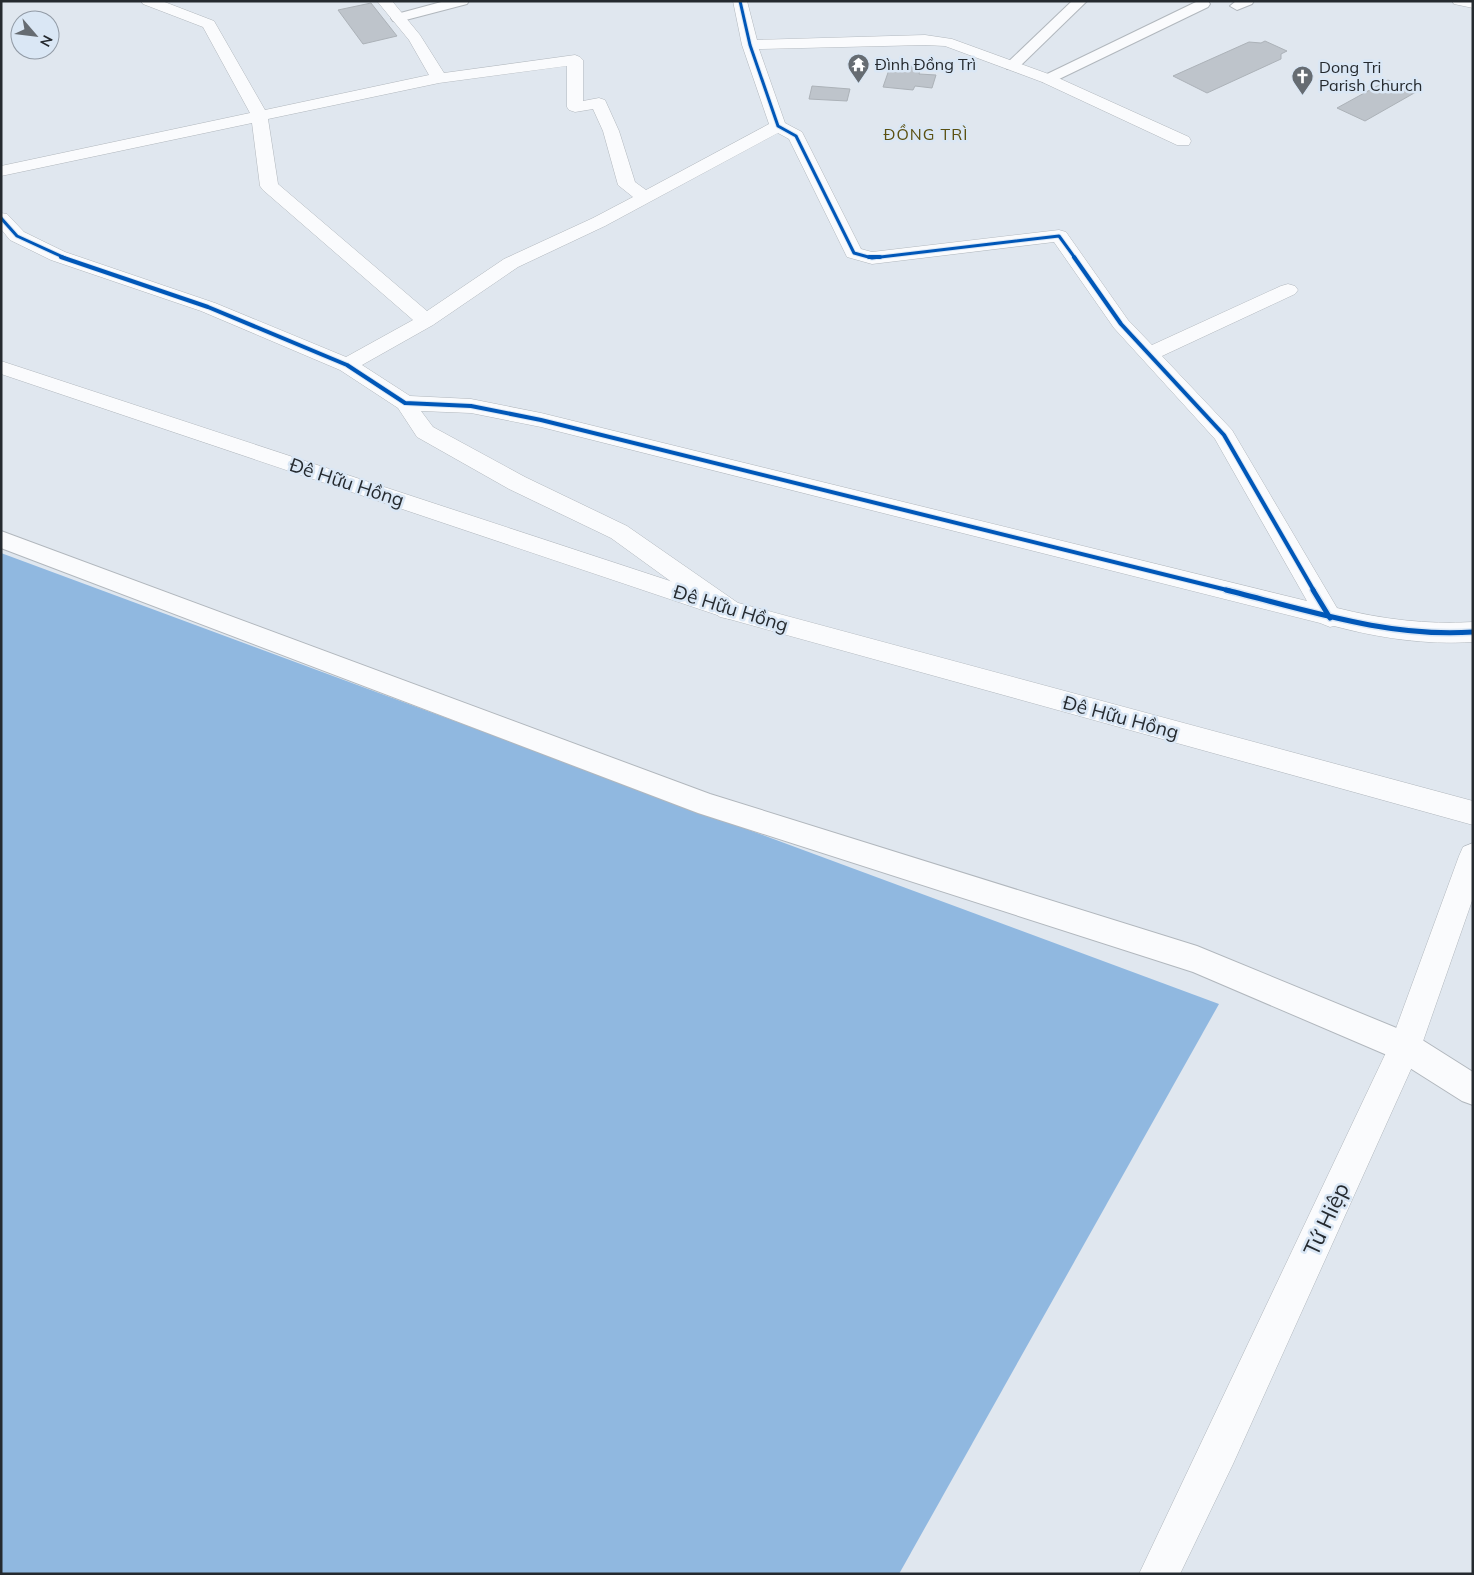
<svg xmlns="http://www.w3.org/2000/svg" width="1474" height="1575" viewBox="0 0 1474 1575" font-family="Mulish,sans-serif">
	<rect width="100%" height="100%" fill="#e0e7ef"/>
	<!-- water -->
	<polygon fill="#90b8e0" points="1,553 1219,1004 899,1574 1,1574"/>
	<!-- building -->
	<g fill="#bec4cb" stroke="#acb2b8">
		<polygon points="371,3 397,36 363,44 338,10"/>
		<polygon points="1265,41 1287,51 1281,54 1281,59 1207,93 1173,76 1249,42 1261,43"/>
		<polygon points="891,64 921,67 919,74 936,75 932,88 915,86 913,90 883,87"/>
		<polygon points="1388,80 1416,92 1365,121 1337,108"/>
		<polygon points="812,86 850,89 847,101 809,99"/>
	</g>
	<g fill="none" stroke-linecap="round" stroke-linejoin="round">
		<defs>
			<g id="service">
				<polygon points="445,1 469,1 467,4 398,22 393,21 391,18 393,15"/>
				<polygon points="1072,1 1087,1 1017,69 1007,69 1005,66 1007,63"/>
				<polygon points="1198,1 1208,1 1210,4 1208,7 1053,82 1043,82 1040,79 1043,76"/>
				<polygon points="1236,1 1254,1 1252,4 1237,10 1230,6"/>
				<polygon points="1,531 710,794 1197,946 1416,1036 1473,1072 1473,1105 1462,1101 1394,1058 1193,972 698,813 1,548"/>
			</g>
			<g id="minor">
				<path d="M141 1H162L214 21 265 110 429 75 409 40 377 1H392L420 35 444 73 575 55 580 57 583 60V101L599 98 605 100 619 131 635 182 646 190 769 124 742 45 733 1H747L757 40 925 35 952 39 1054 76 1189 137 1191 141 1189 145H1177L1042 82 945 46 925 45 759 49 785 123 802 132 804 136 861 249 872 252 1059 230 1066 232 1128 320 1152 345 1281 286 1288 284 1295 286 1298 290 1295 294 1162 356 1232 430 1337 608C1381 619 1427 625 1473 622V642C1426 645 1379 638 1334 626L1330 627 1320 623 541 427 471 413 421 411 433 427 525 477 627 526 738 603 741 610 738 617 729 619 720 617 611 538 509 489 417 437 398 408 340 370 201 311 51 260 10 240 1 229V213L7 214 24 232 65 252 215 303 346 357 413 320 263 190 260 186 252 123 1 176V166L250 113 203 27 143 4ZM567 66V107L569 110 575 112 593 109 603 131 618 185 633 197 593 218 504 259 427 311 278 184 268 119 439 83ZM778 133 789 139 847 257 872 264 1054 242 1114 328 1215 439 1307 601 541 413 471 399 410 396 362 365 433 325 518 267 605 226Z"/>
				<polygon points="1452,1 1473,1 1473,8 1454,4"/>
				<polygon points="1473,843 1473,898 1421,1047 1233,1464 1180,1574 1139,1574 1391,1042 1459,856 1463,847"/>
			</g>
			<polygon id="primary" points="1,361 731,601 1473,801 1473,825 729,619 1,374"/>
		</defs>
		<!-- service casing -->
		<use href="#service" stroke="#b1b7bd" stroke-width="2"/>
		<!-- minor casing -->
		<use href="#minor" stroke="#b1b7bd" stroke-width="1"/>
		<!-- primary casing -->
		<use href="#primary" stroke="#b1b7bd" stroke-width="1"/>
		<!-- service -->
		<use href="#service" fill="#fafbfd" fill-rule="evenodd"/>
		<!-- minor -->
		<use href="#minor" fill="#fafbfd" fill-rule="evenodd"/>
		<!-- primary -->
		<use href="#primary" fill="#fafbfd" fill-rule="evenodd"/>
		<defs>
			<g id="cycleway-far2">
				<polyline points="740,1 750,45 778,126 796,136 854,253 872,258 1059,236 1075,258"/>
				<polyline points="1,218 17,236 65,258"/>
			</g>
			<g id="cycleway-far1">
				<polyline points="61,257 208,307 347,365 405,403 471,406 541,420 1231,591"/>
				<polyline points="869,257 880,257"/>
				<polyline points="1074,257 1121,324 1224,435 1314,591"/>
			</g>
			<g id="cycleway">
				<path d="M1226 590C1307 610 1389 638 1473 632"/>
				<polyline points="1313,590 1330,618"/>
			</g>
		</defs>
		<!-- cycleway-far2 casing -->
		<use href="#cycleway-far2" stroke="#dae7f5" stroke-width="5"/>
		<!-- cycleway-far1 casing -->
		<use href="#cycleway-far1" stroke="#dae7f5" stroke-width="6"/>
		<!-- cycleway casing -->
		<use href="#cycleway" stroke="#dae7f5" stroke-width="8"/>
		<!-- cycleway-far2 -->
		<use href="#cycleway-far2" stroke="#0057b8" stroke-width="3"/>
		<!-- cycleway-far1 -->
		<use href="#cycleway-far1" stroke="#0057b8" stroke-width="4"/>
		<!-- cycleway -->
		<use href="#cycleway" stroke="#0057b8" stroke-width="5"/>
	</g>
	<!-- icons -->
	<defs>
		<symbol id="temple-pin" viewBox="-11 -11 22 30"><path d="M0 17L-7.5 6A9.5 9.5 0 1 1 7.5 6Z" fill="#666c72" stroke="#dae7f5"/><path d="M0-6L5-2H3V0L6.5 2.5H4V6H1.5V3h-3V6H-4V2.5H-6.5L-3 0V-2H-5Z" fill="#fff"/></symbol>
		<symbol id="church-pin" viewBox="-11 -11 22 30"><path d="M0 17L-7.5 6A9.5 9.5 0 1 1 7.5 6Z" fill="#666c72" stroke="#dae7f5"/><path d="M-1.2-6h2.4v3.5h3.3v2.4h-3.3V6h-2.4V-.1h-3.3v-2.4h3.3Z" fill="#fff"/></symbol>
	</defs>
	<g fill-rule="evenodd">
		<use href="#temple-pin" x="846" y="52" width="25" height="34"/>
		<use href="#church-pin" x="1290" y="64" width="25" height="34"/>
	</g>
	<g text-anchor="middle" dominant-baseline="central" stroke-width="5" stroke-linejoin="round" paint-order="stroke">
		<!-- far-poi labels -->
		<g font-size="16" fill="#252a2f" stroke="#dae7f5" text-anchor="start">
			<text x="875" y="64">Đình Đồng Trì</text>
			<text x="1319" y="67">Dong Tri<tspan x="1319" dy="18">Parish Church</tspan></text>
		</g>
		<!-- far-neighbourhood labels -->
		<g font-size="16" letter-spacing="1" fill="#5b5011" stroke="#dae7f5">
			<text x="926" y="134">ĐỒNG TRÌ</text>
		</g>
		<!-- street labels -->
		<g font-size="19" fill="#252a2f" stroke="#dae7f5">
			<text transform="translate(347 482) rotate(18)">Đê Hữu Hồng</text>
			<text transform="translate(731 608) rotate(17)">Đê Hữu Hồng</text>
			<text transform="translate(1121 717) rotate(15)">Đê Hữu Hồng</text>
		</g>
		<!-- near-street labels -->
		<g font-size="22" fill="#252a2f" stroke="#dae7f5">
			<text transform="translate(1326 1219) rotate(-65)">Tứ Hiệp</text>
		</g>
	</g>
	<!-- border -->
	<rect width="1474" height="1575" fill="none" stroke="#252a2f" stroke-width="5"/>
	<!-- north arrow -->
	<g transform="translate(35 35) rotate(118)"><circle r="24" fill="#dae7f5" stroke="#929ba6"/>
	<path d="M0-4L9 19L0 12L-9 19Z" fill="#666c72"/>
	<text y="-8" font-size="14" font-weight="bold" text-anchor="middle" fill="#252a2f">N</text>
	</g>
</svg>
